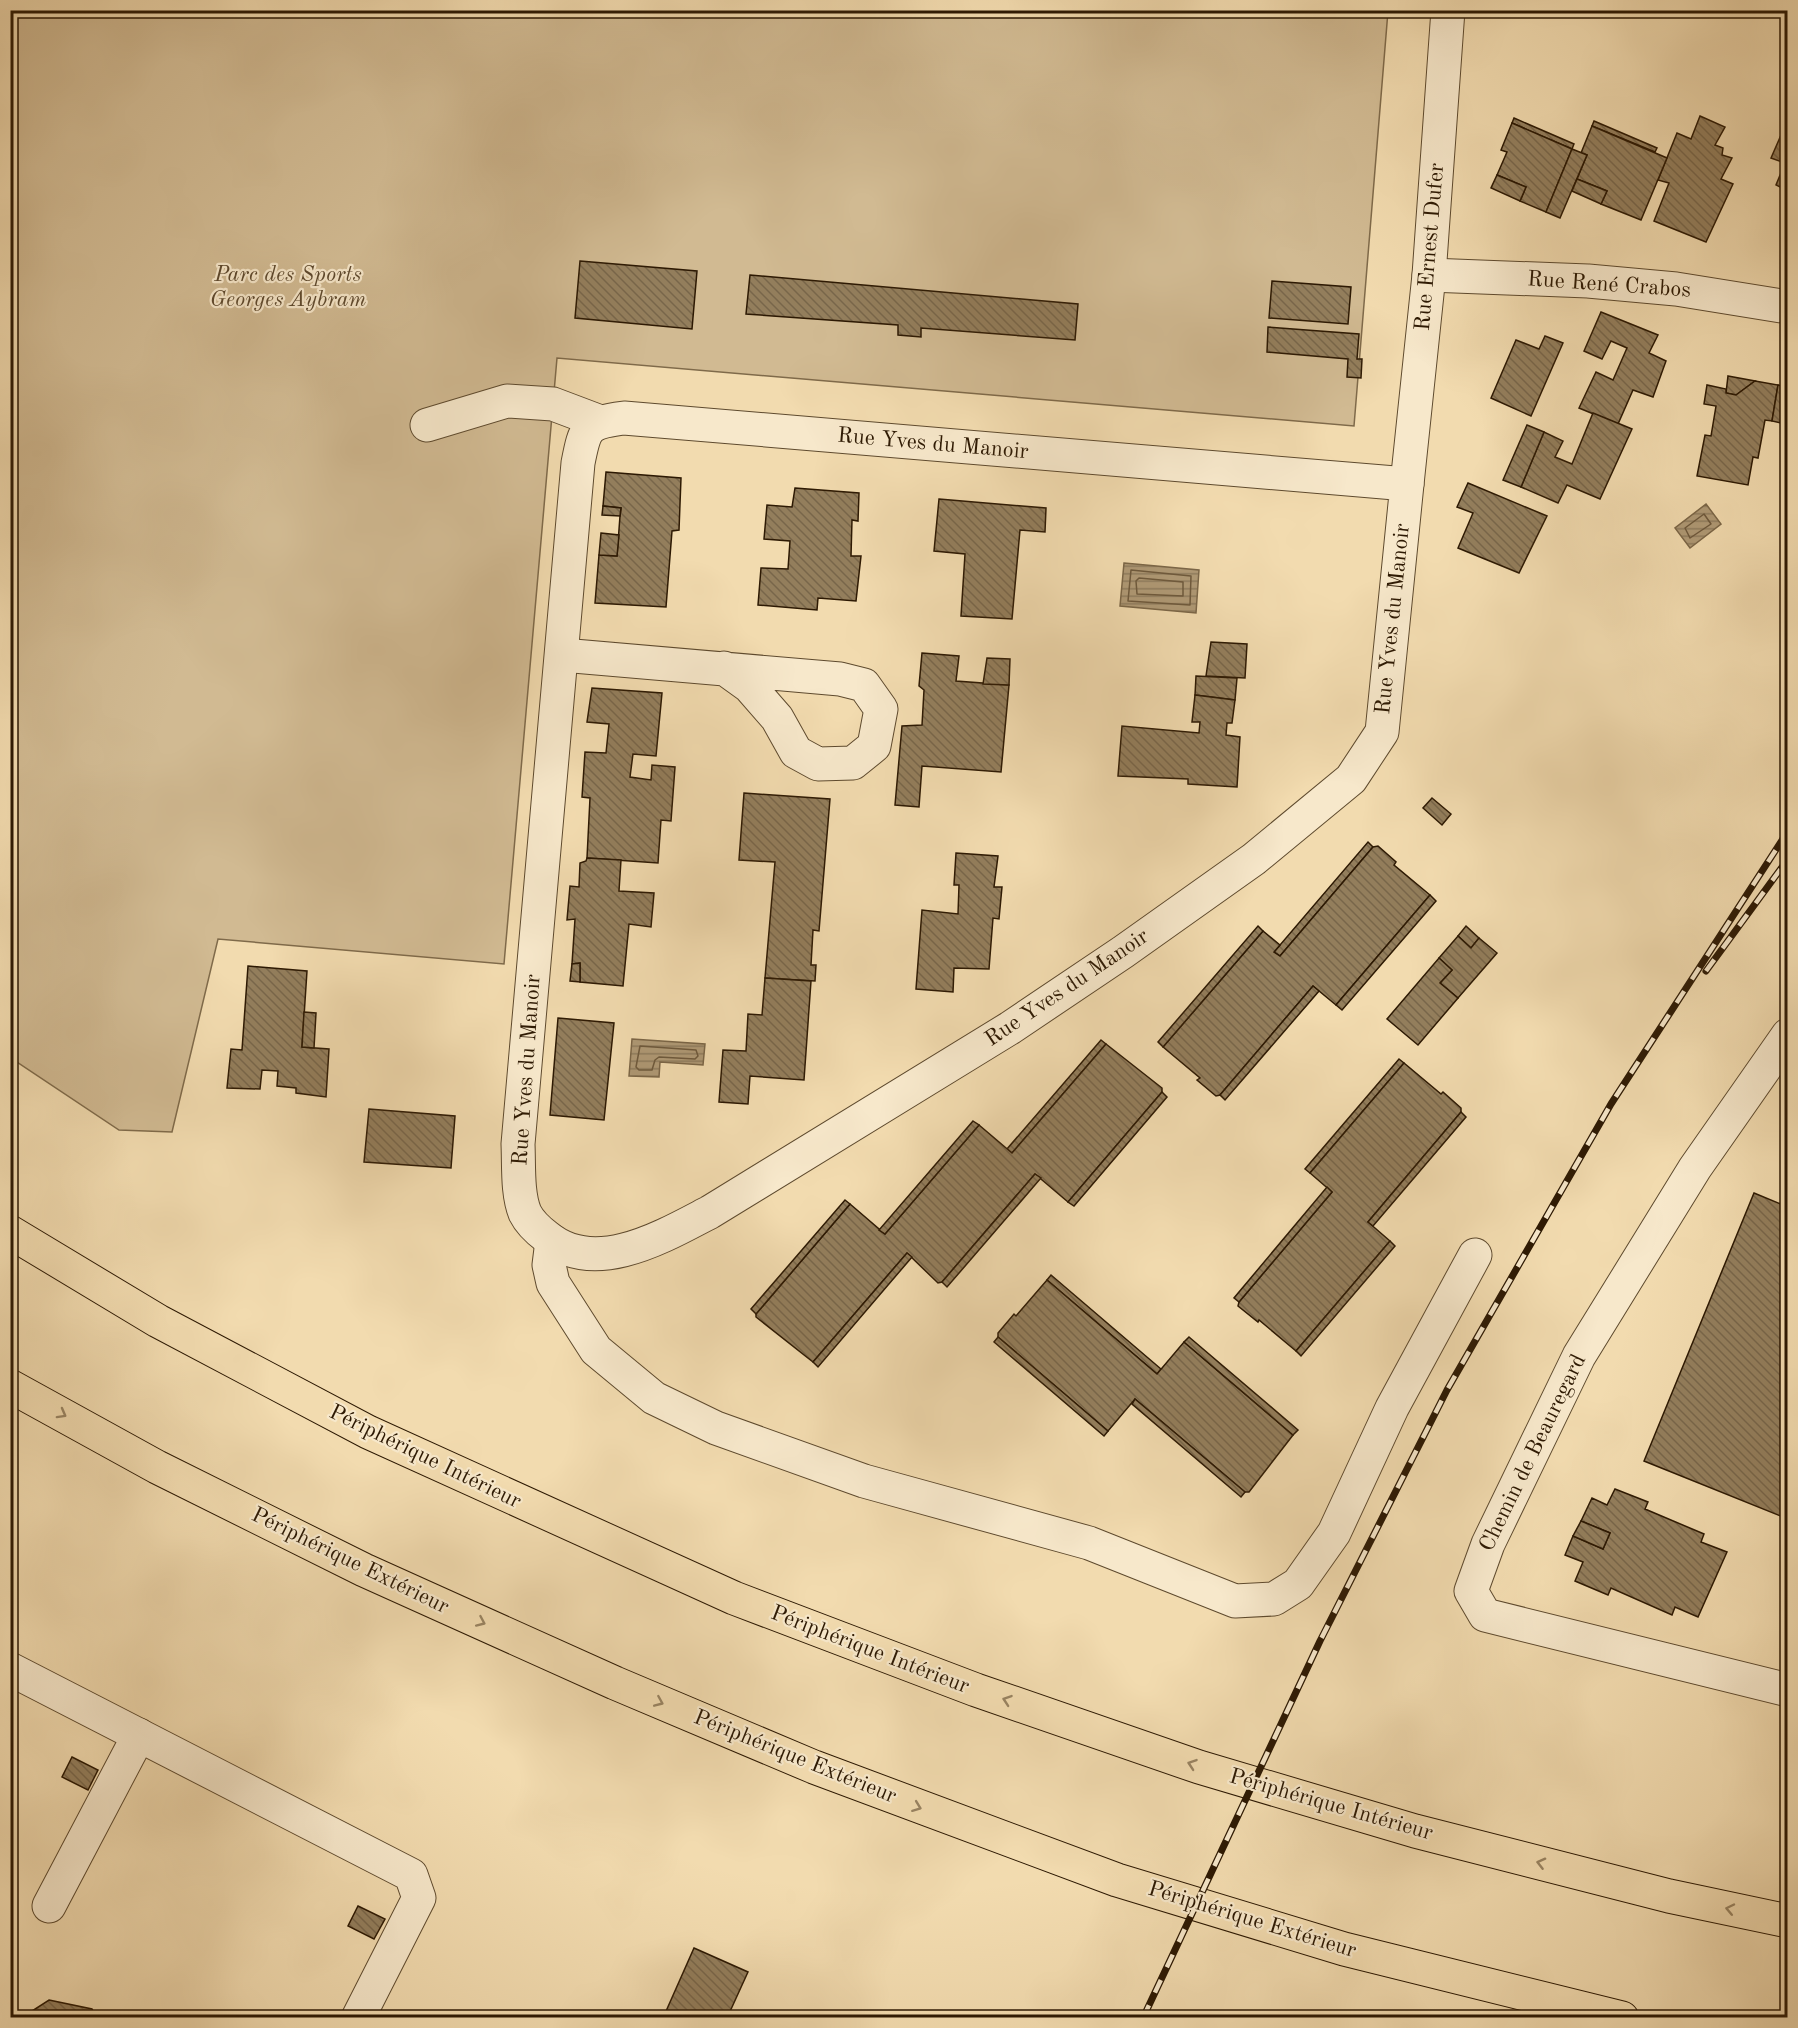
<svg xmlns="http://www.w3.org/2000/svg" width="1798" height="2028" viewBox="0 0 1798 2028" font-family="'Old Standard TT',serif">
	<defs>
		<pattern id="water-rules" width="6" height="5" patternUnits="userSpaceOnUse" patternTransform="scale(1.5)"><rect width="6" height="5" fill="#af9975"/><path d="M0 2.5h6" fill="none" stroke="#8f7c5e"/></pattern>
		<pattern id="building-back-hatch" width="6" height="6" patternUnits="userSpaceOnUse" patternTransform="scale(1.5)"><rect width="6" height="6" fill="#937e5c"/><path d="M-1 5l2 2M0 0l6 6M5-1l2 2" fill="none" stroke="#78664a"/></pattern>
	</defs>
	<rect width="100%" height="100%" fill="#f2dbaf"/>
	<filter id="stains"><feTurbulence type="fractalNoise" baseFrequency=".00333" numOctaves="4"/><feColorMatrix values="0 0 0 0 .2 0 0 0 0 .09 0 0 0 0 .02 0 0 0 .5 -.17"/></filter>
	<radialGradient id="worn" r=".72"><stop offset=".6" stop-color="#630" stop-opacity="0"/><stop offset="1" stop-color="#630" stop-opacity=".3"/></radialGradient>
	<!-- green -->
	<polygon fill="#d1ba92" stroke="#7f6a4a" stroke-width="1.5" points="10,11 1388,11 1354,426 557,358 504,964 218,939 172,1132 119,1130 11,1058"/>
	<!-- water -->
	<g fill="url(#water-rules)" stroke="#7b6647" stroke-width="1.5">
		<polygon points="1706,504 1721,524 1690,548 1675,528"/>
		<polygon points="1124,563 1199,570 1196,613 1120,606"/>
		<polygon points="632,1039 705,1044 703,1065 660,1062 659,1077 629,1076"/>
	</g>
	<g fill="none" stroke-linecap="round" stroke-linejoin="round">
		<!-- shore -->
		<g stroke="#6e593c" stroke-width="1.5">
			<polygon points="1704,514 1711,524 1690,538 1685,528"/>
			<polygon points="1131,570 1191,576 1190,605 1128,601"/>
			<polygon points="1139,578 1183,582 1183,596 1137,594 1136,581"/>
			<polygon points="640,1046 696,1050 698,1056 695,1059 659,1057 655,1060 652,1070 639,1070 636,1067"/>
		</g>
	</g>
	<!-- building -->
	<g fill="url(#building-back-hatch)" stroke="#2d1903" stroke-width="1.5">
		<polygon points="1700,116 1725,127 1715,145 1723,148 1722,155 1732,158 1721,179 1733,184 1706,242 1654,221 1669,183 1658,180 1677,133 1691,139"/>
		<polygon points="1514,118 1574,144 1572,149 1512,123"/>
		<polygon points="1788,119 1788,191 1776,185 1785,163 1771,158"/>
		<polygon points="1594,121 1657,148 1655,152 1592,126"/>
		<polygon points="1512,123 1572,149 1546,212 1520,201 1526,187 1497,175 1507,152 1501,150"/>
		<polygon points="1592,126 1667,158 1641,220 1601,204 1607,191 1577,179 1587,155 1581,153"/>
		<polygon points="1572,149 1587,155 1560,218 1546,212"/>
		<polygon points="1497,175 1526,187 1520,201 1491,188"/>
		<polygon points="1577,179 1607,191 1601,204 1572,191"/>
		<polygon points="580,261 697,271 692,329 575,318"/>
		<polygon points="750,275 1078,304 1075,340 921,328 921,337 898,335 898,325 746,314"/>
		<polygon points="1272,281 1351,287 1348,324 1269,318"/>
		<polygon points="1601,312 1658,335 1649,353 1666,361 1653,397 1633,390 1618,424 1579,408 1596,372 1613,380 1627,348 1611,341 1602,359 1584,351"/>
		<polygon points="1268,327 1359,334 1357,359 1362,359 1361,378 1347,377 1348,359 1267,352"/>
		<polygon points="1545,336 1563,343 1531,416 1491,398 1516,340 1539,349"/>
		<polygon points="1728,376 1755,381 1736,395 1726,393"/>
		<polygon points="1755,381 1778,385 1772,421 1765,420 1758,458 1753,457 1748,485 1697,476 1705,435 1711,436 1716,406 1704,404 1707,385 1726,389 1726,393 1736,395"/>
		<polygon points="1778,385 1787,387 1781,423 1772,421"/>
		<polygon points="1593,413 1632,429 1600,499 1567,485 1558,503 1521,487 1544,432 1563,441 1555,457 1572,464"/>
		<polygon points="1527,425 1544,432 1521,487 1503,480"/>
		<polygon points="606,472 681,478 679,530 672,531 666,607 595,603 599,555 617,556 620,516 621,508 603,506"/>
		<polygon points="1468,483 1547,516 1519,573 1458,548 1473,513 1457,507"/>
		<polygon points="795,488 859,493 858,521 852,520 851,556 861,556 856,601 818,598 817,610 758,605 761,568 788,569 790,541 764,539 767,505 792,507"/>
		<polygon points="939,499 1046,508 1045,532 1020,530 1012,619 961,616 965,554 934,551"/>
		<polygon points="603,506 621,508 620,516 602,515"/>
		<polygon points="601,533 619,535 617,556 599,555"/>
		<polygon points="1211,642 1247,644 1245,678 1206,676"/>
		<polygon points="922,653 959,656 956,681 1009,685 1001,772 922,766 919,807 895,805 902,726 922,725 924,690 919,686"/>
		<polygon points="987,658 1010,659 1009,685 983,684"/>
		<polygon points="1196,676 1237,678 1235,700 1195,695"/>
		<polygon points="592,688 662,693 656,756 633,754 630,777 651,780 652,765 675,767 671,821 661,820 658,863 587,858 590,798 582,797 585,752 606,753 609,724 587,722"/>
		<polygon points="1195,695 1235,700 1232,723 1227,723 1226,735 1240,737 1237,787 1188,784 1188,779 1118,776 1122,726 1199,733 1200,722 1192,722"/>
		<polygon points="744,793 830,799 819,931 813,930 811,965 816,965 815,981 765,978 775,862 739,860"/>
		<polygon points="1432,798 1451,814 1442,825 1423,808"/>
		<polygon points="1368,842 1373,847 1280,956 1274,952"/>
		<polygon points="1378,846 1396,862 1394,865 1430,895 1336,1005 1313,986 1220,1095 1216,1096 1197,1080 1200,1078 1163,1047 1263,931 1280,945 1274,952 1280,956 1373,847"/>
		<polygon points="956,853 998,856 994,887 1002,887 999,919 993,918 989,969 954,968 953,992 916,989 922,910 958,914 959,885 954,885"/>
		<polygon points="587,858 621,860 619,891 654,893 651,927 629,924 623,986 580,982 580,963 572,964 575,919 567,920 570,886 579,887 580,863 586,861"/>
		<polygon points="1430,895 1436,901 1342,1010 1336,1005"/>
		<polygon points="1258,926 1263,931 1163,1047 1158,1042"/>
		<polygon points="1466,926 1479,938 1471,948 1458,936"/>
		<polygon points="1458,936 1471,948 1479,938 1497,953 1458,998 1440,983 1452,970 1439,958"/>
		<polygon points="1439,958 1452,970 1440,983 1458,998 1418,1045 1387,1019"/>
		<polygon points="580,963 580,982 570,981 572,964"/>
		<polygon points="248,966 307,971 302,1047 329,1049 326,1097 296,1093 296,1088 277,1086 278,1071 262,1070 260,1089 227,1088 231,1049 242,1050"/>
		<polygon points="765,978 811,981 804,1080 750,1076 748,1104 719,1102 723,1050 746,1051 748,1014 762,1015"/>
		<polygon points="1313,986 1319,991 1225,1100 1220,1095"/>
		<polygon points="304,1012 316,1013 314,1048 302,1047"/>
		<polygon points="558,1018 614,1023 604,1120 550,1115"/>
		<polygon points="1101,1040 1106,1044 1012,1153 1007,1149"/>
		<polygon points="1106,1044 1162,1088 1162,1092 1068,1202 1035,1174 942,1282 938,1283 907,1253 813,1362 756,1317 756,1314 850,1204 885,1234 979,1125 1012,1153"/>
		<polygon points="1399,1059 1404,1063 1310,1173 1305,1169"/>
		<polygon points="1404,1063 1441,1094 1443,1092 1461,1108 1461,1112 1368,1222 1390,1241 1296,1351 1259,1320 1258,1322 1238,1306 1239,1302 1332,1192 1310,1173"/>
		<polygon points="1162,1092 1167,1097 1074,1206 1068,1202"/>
		<polygon points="369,1109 455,1116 451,1168 364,1162"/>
		<polygon points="1461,1112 1466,1117 1373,1226 1368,1222"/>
		<polygon points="973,1121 979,1125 885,1234 879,1230"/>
		<polygon points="1035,1174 1041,1178 947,1287 942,1282"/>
		<polygon points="1327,1187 1332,1192 1239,1302 1234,1298"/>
		<polygon points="1754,1193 1788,1207 1788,1519 1644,1461"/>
		<polygon points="845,1200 850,1204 756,1314 751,1309"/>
		<polygon points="1390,1241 1395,1246 1301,1356 1296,1351"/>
		<polygon points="907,1253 912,1257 818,1367 813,1362"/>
		<polygon points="1051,1275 1161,1369 1157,1374 1047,1280"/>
		<polygon points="1047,1280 1157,1374 1184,1342 1293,1435 1249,1492 1245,1492 1135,1399 1108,1431 998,1337 998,1333 1014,1314 1016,1316"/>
		<polygon points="998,1337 1108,1431 1104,1436 994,1342"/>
		<polygon points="1189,1337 1298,1430 1293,1435 1184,1342"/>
		<polygon points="1135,1399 1245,1492 1241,1497 1132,1404"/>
		<polygon points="1615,1489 1648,1502 1645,1509 1704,1534 1701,1542 1727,1552 1698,1617 1675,1607 1672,1615 1611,1588 1608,1595 1575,1581 1583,1562 1565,1555 1573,1536 1603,1549 1610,1533 1581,1521 1592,1498 1607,1505"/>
		<polygon points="1581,1521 1610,1533 1603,1549 1573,1536"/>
		<polygon points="72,1757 98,1770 88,1790 62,1777"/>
		<polygon points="358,1906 385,1919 374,1939 348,1926"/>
		<polygon points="694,1948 748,1972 727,2018 663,2018"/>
		<polygon points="49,2000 92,2009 97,2018 30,2018 32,2011"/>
	</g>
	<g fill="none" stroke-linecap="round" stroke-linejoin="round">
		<defs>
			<g id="minor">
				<polyline points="1429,275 1588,281 1676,289 1788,307"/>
				<path d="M624 418 1407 484 1382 732 1351 779 1254 859 1123 952 1010 1028 710 1212C664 1236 595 1277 547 1237 539 1231 530 1223 525 1213 517 1193 519 1166 518 1144L578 463C585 427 586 423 624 418Z"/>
				<polyline points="427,425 507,401 553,404 598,421"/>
				<polyline points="1407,484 1429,275 1448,10"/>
				<polyline points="562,655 840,679 864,685 881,709 874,746 853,763 818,764 796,752 777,718 749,686 724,668"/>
				<polyline points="1788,1035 1695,1168 1579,1356 1488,1544 1471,1591 1485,1615 1788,1690"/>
				<polyline points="552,1241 549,1265 553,1283 596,1350 654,1398 716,1428 864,1481 1089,1543 1235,1601 1274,1599 1298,1584 1334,1533 1392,1408 1475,1255"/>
				<polyline points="10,1669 411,1875 419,1898 358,2018"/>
				<polyline points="49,1906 139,1735"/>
			</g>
			<g id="highway">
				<polyline points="10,1232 158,1321 368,1432 734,1598 976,1690 1199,1767 1415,1831 1669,1896 1788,1921"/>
				<polyline points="10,1386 157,1467 364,1570 615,1683 814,1767 1117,1880 1344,1949 1622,2018"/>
			</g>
		</defs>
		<!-- minor casing -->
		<use href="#minor" stroke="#5e4a2e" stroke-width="35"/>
		<!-- highway casing -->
		<use href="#highway" stroke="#2d1903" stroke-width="35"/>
		<!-- minor -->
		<use href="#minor" stroke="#f7e8cb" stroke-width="33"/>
		<!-- highway -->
		<use href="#highway" stroke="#f2dbaf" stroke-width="33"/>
		<defs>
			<g id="rail">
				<polyline points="1706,971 1788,859"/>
				<polyline points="1143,2018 1320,1641 1447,1390 1611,1104 1788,831"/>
			</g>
		</defs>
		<!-- rail casing -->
		<use href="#rail" stroke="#2d1903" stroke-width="7"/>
		<!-- rail -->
		<use href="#rail" stroke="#f7e8cb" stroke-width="4.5" stroke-dasharray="14" stroke-linecap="butt"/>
	</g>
	<!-- one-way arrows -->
	<defs><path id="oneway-chevron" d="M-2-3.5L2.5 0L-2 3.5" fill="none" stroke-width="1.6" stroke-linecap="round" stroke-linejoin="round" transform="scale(1.5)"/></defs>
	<g stroke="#998462">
		<use href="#oneway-chevron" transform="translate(62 1414) rotate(29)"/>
		<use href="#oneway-chevron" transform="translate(481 1622) rotate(24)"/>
		<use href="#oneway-chevron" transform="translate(1007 1700) rotate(-161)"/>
		<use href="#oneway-chevron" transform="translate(659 1702) rotate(23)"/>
		<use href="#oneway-chevron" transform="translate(1192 1764) rotate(-161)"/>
		<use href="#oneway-chevron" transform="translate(917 1807) rotate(21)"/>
		<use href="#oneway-chevron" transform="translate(1541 1863) rotate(-166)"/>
		<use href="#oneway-chevron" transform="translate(1730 1909) rotate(-168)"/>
	</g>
	<g text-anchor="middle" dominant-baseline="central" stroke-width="4.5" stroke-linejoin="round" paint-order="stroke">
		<!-- street labels -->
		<g font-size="22" fill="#2d1903" stroke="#f7e8cb">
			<text transform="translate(1430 247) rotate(-85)">Rue Ernest Dufer</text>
			<text transform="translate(1609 285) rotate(4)">Rue René Crabos</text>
			<text transform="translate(933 444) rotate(5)">Rue Yves du Manoir</text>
			<text transform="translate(1393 619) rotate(-84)">Rue Yves du Manoir</text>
			<text transform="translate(1067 988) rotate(-34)">Rue Yves du Manoir</text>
			<text transform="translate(527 1070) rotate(-86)">Rue Yves du Manoir</text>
			<text transform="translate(1533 1453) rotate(-64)">Chemin de Beauregard</text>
			<text transform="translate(425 1457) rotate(26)">Périphérique Intérieur</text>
			<text transform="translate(350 1561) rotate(26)">Périphérique Extérieur</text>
			<text transform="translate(870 1650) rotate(21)">Périphérique Intérieur</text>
			<text transform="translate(795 1757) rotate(22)">Périphérique Extérieur</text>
			<text transform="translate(1331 1805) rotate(16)">Périphérique Intérieur</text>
			<text transform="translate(1252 1920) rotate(17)">Périphérique Extérieur</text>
		</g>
		<!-- park labels -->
		<g font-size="22" font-style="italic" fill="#5e492e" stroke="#f7e8cb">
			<text x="288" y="275">Parc des Sports<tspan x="288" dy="25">Georges Aybram</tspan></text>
		</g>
	</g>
	<!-- margin -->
	<rect width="1798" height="2028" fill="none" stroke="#f2dbaf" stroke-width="36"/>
	<rect x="12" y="12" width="1774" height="2004" fill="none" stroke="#2d1903" stroke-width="3"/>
	<rect x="18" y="18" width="1762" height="1992" fill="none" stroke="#2d1903" stroke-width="1.5"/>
	<rect width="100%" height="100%" filter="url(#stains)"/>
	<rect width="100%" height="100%" fill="url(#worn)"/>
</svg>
